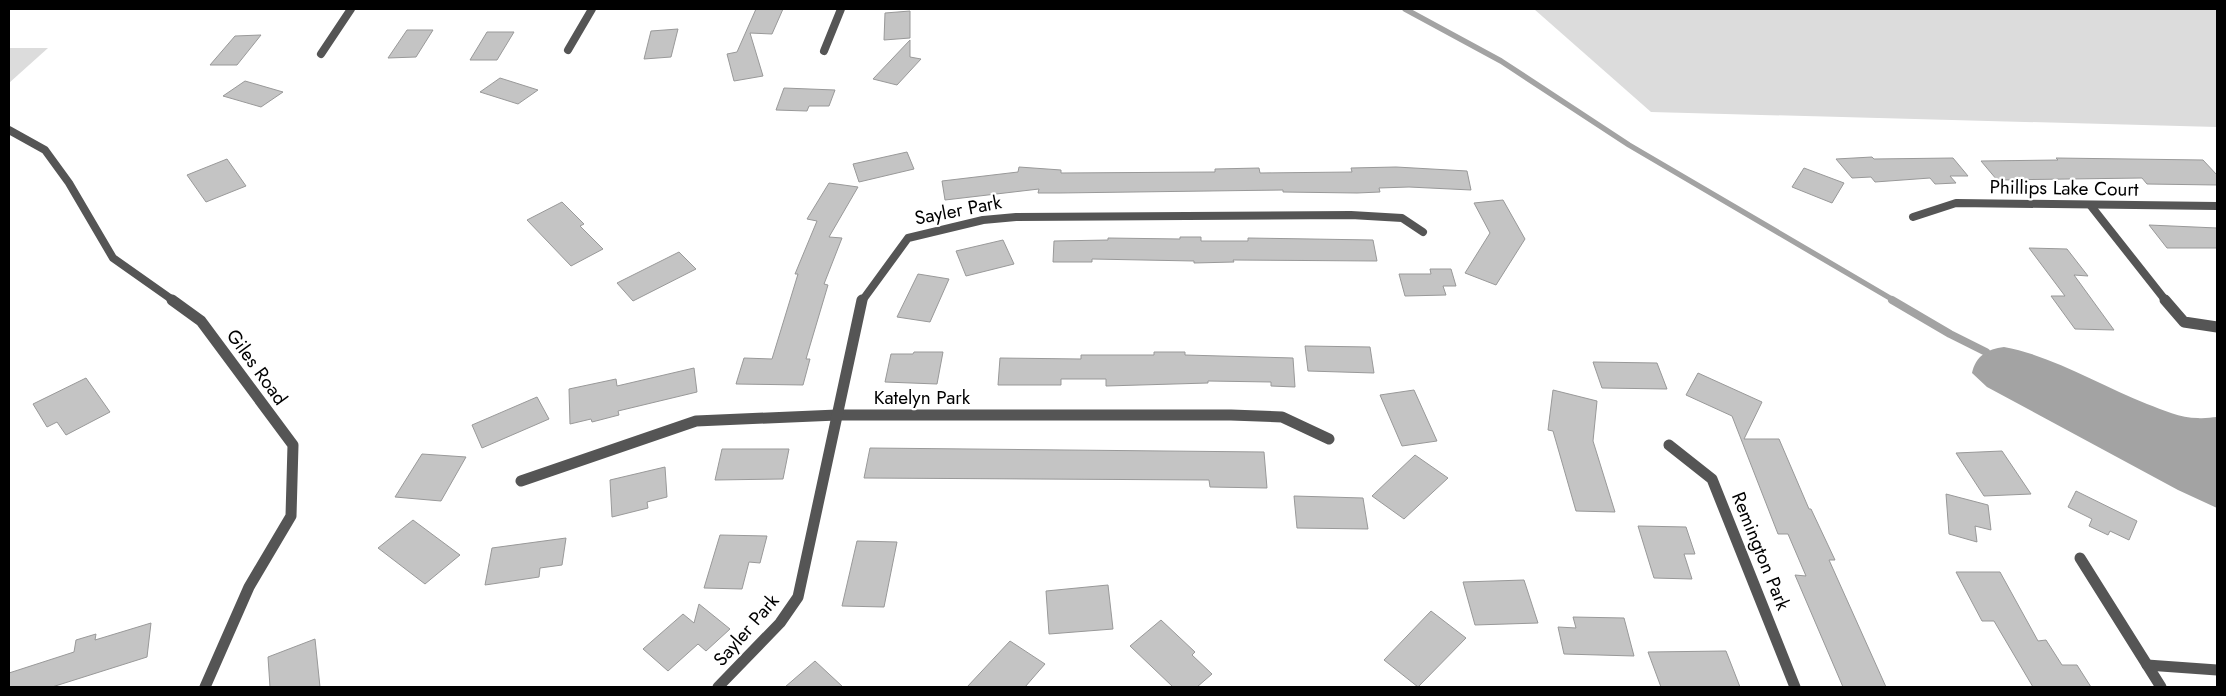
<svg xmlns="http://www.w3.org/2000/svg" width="2226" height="696" viewBox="0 0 2226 696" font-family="Jost,sans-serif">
	<rect width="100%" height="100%" fill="#fff"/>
	<!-- green -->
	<g fill="#dcdcdc">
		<polygon points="1534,9 2217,9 2217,127 1651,112"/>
		<polygon points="9,48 48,48 9,83"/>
	</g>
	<!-- water -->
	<path fill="#a3a3a3" d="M2004 347C2050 355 2102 386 2147 404 2163 410 2180 418 2198 418 2204 419 2211 417 2217 417V508L2178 490 1987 387 1972 373C1976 356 1987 349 2004 347Z"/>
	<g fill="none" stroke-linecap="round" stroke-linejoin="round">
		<!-- stream-far1 -->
		<polyline stroke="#a3a3a3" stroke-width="5.5" points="1405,9 1501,61 1629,145 1895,301"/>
		<!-- stream -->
		<polyline stroke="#a3a3a3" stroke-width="8" points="1892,300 1950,334 1986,352"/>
	</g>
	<!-- building -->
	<g fill="#c4c4c4" stroke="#999">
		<polygon points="756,9 783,9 772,34 750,33 763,76 734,81 727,54 737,52"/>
		<polygon points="910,11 910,38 884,40 885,13"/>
		<polygon points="678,29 671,57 644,59 651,31"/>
		<polygon points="407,30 433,30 416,57 388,58"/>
		<polygon points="487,32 514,32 497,60 470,60"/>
		<polygon points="261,35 237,65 210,65 235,36"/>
		<polygon points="910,40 910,57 921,59 897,85 873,79"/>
		<polygon points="500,78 538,90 518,104 480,92"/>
		<polygon points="245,81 283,92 261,107 223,96"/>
		<polygon points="784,88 835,90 829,106 809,106 807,111 776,110"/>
		<polygon points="907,152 914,169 859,182 853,164"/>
		<polygon points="1872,157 1874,159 1953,158 1968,176 1950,176 1956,183 1935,184 1930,178 1875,182 1871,177 1852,178 1836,159"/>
		<polygon points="2056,158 2203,160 2217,175 2217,185 2147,184 2142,178 1997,180 1981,161 2058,160"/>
		<polygon points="227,159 246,186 206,202 187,175"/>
		<polygon points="1019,167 1061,170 1061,173 1215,172 1215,169 1259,168 1260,173 1352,172 1351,168 1396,167 1467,171 1471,190 1409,187 1379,188 1380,192 1357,193 1283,192 1283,190 1059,193 1038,193 1039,189 945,200 942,181 1018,172"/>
		<polygon points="1804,168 1844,183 1832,203 1792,187"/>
		<polygon points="829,183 858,187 829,237 842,238 824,284 828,285 806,359 810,359 803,385 736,384 744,358 772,359 798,274 795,274 817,221 807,219"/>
		<polygon points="1503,200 1525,239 1496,285 1465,273 1490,233 1474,203"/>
		<polygon points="562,202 584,224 580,226 603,249 571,266 527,220"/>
		<polygon points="2149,225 2217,228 2217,248 2167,248"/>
		<polygon points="1180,237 1201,237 1201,241 1248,241 1248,238 1373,240 1377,261 1233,260 1234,262 1194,263 1194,261 1092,259 1092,262 1053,262 1054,241 1108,240 1108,238 1180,239"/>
		<polygon points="1003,240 1014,264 966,276 956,251"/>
		<polygon points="2029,248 2067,249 2088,276 2074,275 2114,330 2075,329 2051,296 2065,296"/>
		<polygon points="679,252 696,269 633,301 617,283"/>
		<polygon points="1430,269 1451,269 1456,286 1443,286 1446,295 1405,296 1399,274 1431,274"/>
		<polygon points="918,274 949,279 930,322 897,317"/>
		<polygon points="1305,346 1370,347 1374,373 1308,371"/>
		<polygon points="914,352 943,352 937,384 885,382 891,354 913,354"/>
		<polygon points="1154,352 1185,352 1185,355 1293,358 1295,387 1271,386 1271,382 1208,381 1208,383 1106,386 1106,379 1061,379 1061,385 998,385 1000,358 1081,359 1081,355 1154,355"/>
		<polygon points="1593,362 1657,363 1667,389 1602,388"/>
		<polygon points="694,368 697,392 618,411 619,415 592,422 591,419 570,424 569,389 616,379 617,386"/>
		<polygon points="1698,373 1762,402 1744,439 1779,439 1809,509 1811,509 1835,560 1829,560 1886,687 1843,687 1795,575 1806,576 1788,534 1778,534 1732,416 1686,395"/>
		<polygon points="86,378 110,412 66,435 57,422 47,427 33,404"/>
		<polygon points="1414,390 1437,441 1402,446 1380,395"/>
		<polygon points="1553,390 1597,401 1593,441 1615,512 1576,511 1553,431 1548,430"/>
		<polygon points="537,397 549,419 482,448 472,425"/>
		<polygon points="870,448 1264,452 1267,488 1210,487 1209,480 864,478"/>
		<polygon points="722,449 789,449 783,479 715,480"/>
		<polygon points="2002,451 2031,494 1984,496 1956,453"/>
		<polygon points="422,454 466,457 441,501 395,497"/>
		<polygon points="1415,455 1448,478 1404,519 1372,496"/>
		<polygon points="665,467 667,497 647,502 648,508 612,517 610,480"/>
		<polygon points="2076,491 2137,521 2129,540 2110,531 2108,535 2089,526 2092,519 2068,507"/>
		<polygon points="1946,494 1988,505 1991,530 1975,526 1977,542 1949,534"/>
		<polygon points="1294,496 1363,498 1368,529 1297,528"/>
		<polygon points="413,520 460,555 425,584 378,548"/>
		<polygon points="1638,526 1686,527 1695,554 1684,554 1692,579 1654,578"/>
		<polygon points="720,535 767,536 760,563 749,562 742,589 704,588"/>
		<polygon points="566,538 562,565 540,568 539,577 485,585 492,548"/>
		<polygon points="857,541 897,542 884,607 842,606"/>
		<polygon points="1956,572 2000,572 2038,641 2046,640 2062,665 2077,665 2091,687 2033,687 1994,621 1982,621"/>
		<polygon points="1524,580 1538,623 1475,625 1463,582"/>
		<polygon points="1108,585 1113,629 1049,634 1046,591"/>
		<polygon points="699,604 730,629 706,651 698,644 668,671 643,649 683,614 694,623"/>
		<polygon points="1431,611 1466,638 1418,687 1384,660"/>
		<polygon points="1573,617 1624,618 1634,656 1564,654 1558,627 1576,628"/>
		<polygon points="1161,620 1195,652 1192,655 1212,674 1197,687 1173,687 1130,646"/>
		<polygon points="151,623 147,657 52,687 9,687 9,673 74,652 76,640 96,634 95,640"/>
		<polygon points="315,639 320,687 270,687 268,657"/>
		<polygon points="1010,641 1045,664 1025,687 967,687"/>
		<polygon points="1726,651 1740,687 1661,687 1648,652"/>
		<polygon points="815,661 843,687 785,687"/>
	</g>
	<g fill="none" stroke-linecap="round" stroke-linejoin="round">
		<!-- street-far1 -->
		<g stroke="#555" stroke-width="8">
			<polyline points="568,50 592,9"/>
			<polyline points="824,51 841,9"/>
			<polyline points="321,54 351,9"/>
			<polyline points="9,130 45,150 69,183 113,258 174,301"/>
			<polyline points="2091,206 2166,301"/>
			<polyline points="1913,217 1956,203 2217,206"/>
			<polyline points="862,301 908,238 983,220 1016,217 1351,215 1402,218 1423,232"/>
		</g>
		<!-- street -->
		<g stroke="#555" stroke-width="11">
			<polyline points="172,300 201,321 293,445 291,516 249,587 205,687"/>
			<polyline points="2165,300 2184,322 2217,327"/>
			<polyline points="1669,445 1712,479 1795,687"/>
			<polyline points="521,481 696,421 837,415 1231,415 1282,417 1329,439"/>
			<polyline points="2080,558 2161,687"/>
			<polyline points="2147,665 2217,670"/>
			<polyline points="718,687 780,623 798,597 862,300"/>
		</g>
	</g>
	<g text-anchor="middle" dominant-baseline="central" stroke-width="4.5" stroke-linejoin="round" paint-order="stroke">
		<!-- street labels -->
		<g font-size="19" fill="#000" stroke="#fff">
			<text transform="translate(2064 188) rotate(1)">Phillips Lake Court</text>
			<text transform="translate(958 210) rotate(-11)">Sayler Park</text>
			<text transform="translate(257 367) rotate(54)">Giles Road</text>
			<text x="922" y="397">Katelyn Park</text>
			<text transform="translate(1761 551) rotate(68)">Remington Park</text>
			<text transform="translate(746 630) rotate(-49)">Sayler Park</text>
		</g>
	</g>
	<!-- border -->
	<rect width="2226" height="696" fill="none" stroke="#000000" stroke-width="20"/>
</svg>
